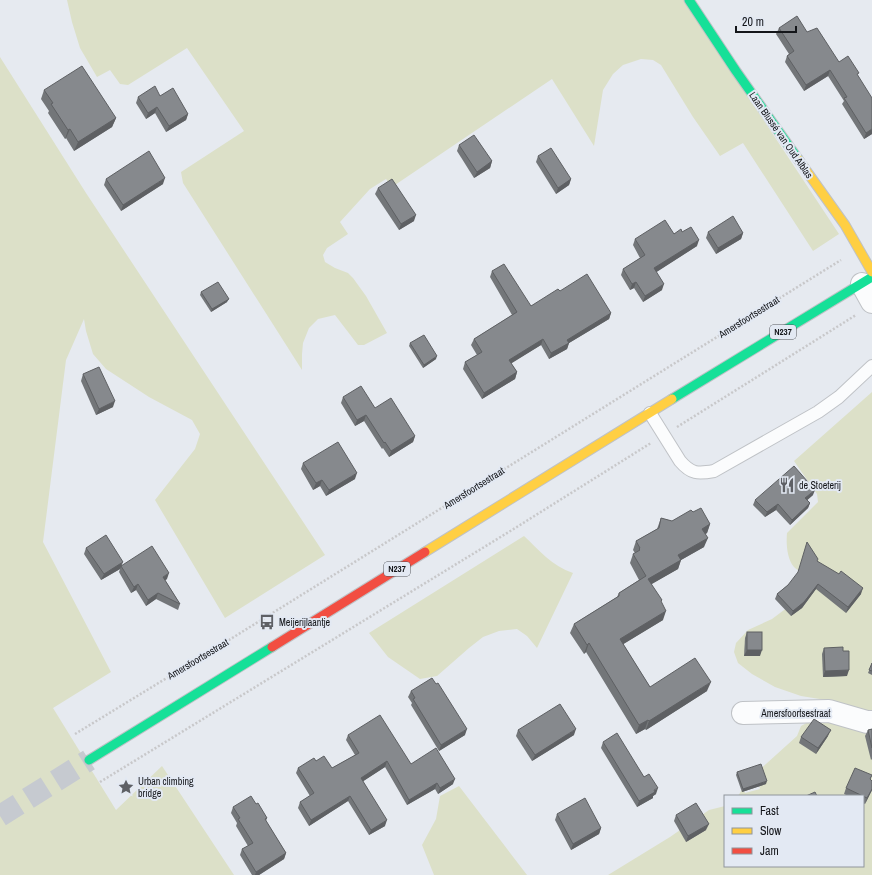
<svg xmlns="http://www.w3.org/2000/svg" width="872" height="875" viewBox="0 0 872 875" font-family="'Archivo Narrow',sans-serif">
	<rect width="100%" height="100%" fill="#e6eaf0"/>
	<!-- green -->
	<g fill="#dce0c8">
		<polygon points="67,0 684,0 839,234 813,251 743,143 720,156 693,117 661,65 653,60 641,59 623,65 613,74 603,90 594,146 552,79 392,187 386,179 370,189 340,222 348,234 327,248 323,255 325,262 335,268 348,273 353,278 366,296 387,333 364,345 358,345 335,315 318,319 309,328 303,343 302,354 302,370 183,183 181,172 244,131 187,48 128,85 120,84 110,70 97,77 80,48 72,22"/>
		<polygon points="0,57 86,193 325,555 225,618 155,500 195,449 200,434 192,420 149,397 106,369 93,354 86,331 84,319 66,360 43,542 111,672 53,708 116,810 162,766 234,875 0,875"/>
		<path d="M872 392V714L832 701 801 696 775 687 752 674 738 663 734 652 736 643 748 630 772 619 792 604 809 575C805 573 798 571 794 567 787 559 786 544 787 533L818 502 817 494 794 461Z"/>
		<path d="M524 536C539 550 552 566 573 573L537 648 527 636 517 629 499 631 483 637 469 648 437 676 420 679 388 657 369 633Z"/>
		<polygon points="823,718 872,728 872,875 608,875 670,837 709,810 725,806 725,866 863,866 863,796 738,796 743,788 745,793 760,789 756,773 797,736 801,726 810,721"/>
		<polygon points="459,786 527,875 434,875 422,845 436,819 440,796"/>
	</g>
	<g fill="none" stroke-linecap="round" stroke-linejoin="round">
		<!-- primary-tunnel -->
		<polyline stroke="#c6cad0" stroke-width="22" stroke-dasharray="22 11" stroke-linecap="butt" points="0,816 89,760"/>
		<defs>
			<path id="lane" d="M650 413 680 461C691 474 698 474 714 471L818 412 839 397 872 366"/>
			<g id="street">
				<polyline points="862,284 872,302"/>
				<polyline points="743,713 829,711 867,722 872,722"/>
			</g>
			<g id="fast">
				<polyline points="689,0 736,71 798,159"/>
				<polyline points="672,399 872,277"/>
				<polyline points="89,760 272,647"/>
			</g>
			<g id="slow">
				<polyline points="798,159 845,225 872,272"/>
				<polyline points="425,552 672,399"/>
			</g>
			<polyline id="jam" points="272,647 425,552"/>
		</defs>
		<!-- lane casing -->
		<use href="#lane" stroke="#bfc2c6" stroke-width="14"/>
		<!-- street casing -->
		<use href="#street" stroke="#bfc2c6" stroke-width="24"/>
		<!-- fast casing -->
		<use href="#fast" stroke="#bfc2c6" stroke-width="11"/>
		<!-- slow casing -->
		<use href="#slow" stroke="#bfc2c6" stroke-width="11"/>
		<!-- jam casing -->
		<use href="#jam" stroke="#bfc2c6" stroke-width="11"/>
		<!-- path -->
		<g stroke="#c8c8ca" stroke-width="2.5" stroke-dasharray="2 2" stroke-linecap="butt">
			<polyline points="677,427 856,315"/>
			<polyline points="75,734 229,640 841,260"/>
			<polyline points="100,782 512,530 651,443"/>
		</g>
		<!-- lane -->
		<use href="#lane" stroke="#fbfcfd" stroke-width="12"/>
		<!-- street -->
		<use href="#street" stroke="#fbfcfd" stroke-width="22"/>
		<!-- fast -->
		<use href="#fast" stroke="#16e098" stroke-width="9"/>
		<!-- slow -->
		<use href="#slow" stroke="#ffcf43" stroke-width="9"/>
		<!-- jam -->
		<use href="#jam" stroke="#f24e42" stroke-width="9"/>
	</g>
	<!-- wall -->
	<g fill="#737679">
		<polygon points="779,28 807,32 839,62 858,76 872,134 864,139 842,104 844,101 828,76 804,91 785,62 787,56 789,54 776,34"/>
		<polygon points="44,90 116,118 112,127 74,151 66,138 65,139 48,113 49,111 41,99"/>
		<polygon points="160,96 188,114 186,120 166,132 155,113 146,119 136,103 138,97"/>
		<polygon points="459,145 492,161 490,168 474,178 457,151"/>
		<polygon points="538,156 571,179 569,185 556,194 536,162"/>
		<polygon points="106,179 163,184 121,211 104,185"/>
		<polygon points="378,188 414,221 399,230 375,194"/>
		<polygon points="682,232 697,246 656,272 662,290 643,302 634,288 630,290 621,275 623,269 640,258 633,245 635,239"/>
		<polygon points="708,232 743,233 741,239 716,254 706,238"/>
		<polygon points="492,271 531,306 560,291 611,313 609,319 569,343 567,349 549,359 541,345 511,363 517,372 515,379 482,399 463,369 465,362 477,355 471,345 474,339 512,315 490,277"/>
		<polygon points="201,292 227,302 211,312 200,295"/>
		<polygon points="410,343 436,359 423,368 409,346"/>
		<polygon points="83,374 113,407 96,415 81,381"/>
		<polygon points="343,397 375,408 415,436 413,442 389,457 383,448 382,449 364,421 355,426 341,403"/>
		<polygon points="303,463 355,479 326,496 320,486 313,490 301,469"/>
		<polygon points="813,495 807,500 810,503 808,508 790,525 776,510 765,517 753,505 755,500"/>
		<polygon points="693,512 710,524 707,533 705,534 704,547 681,560 678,569 651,584 661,603 663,620 623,644 650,687 707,691 646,730 645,729 636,734 586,652 584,654 570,633 574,624 617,597 619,593 639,580 630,563 633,554 635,553 633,550 636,541 657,529 661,518 672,521"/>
		<polygon points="86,548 122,565 167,579 165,580 180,604 178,610 156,599 146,606 136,590 131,593 119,572 120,569 101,580 84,554"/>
		<polygon points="817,561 861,594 846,613 816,589 802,608 791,616 775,599 777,594"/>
		<polygon points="747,632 760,656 744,656 745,638"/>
		<polygon points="824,648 843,651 847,676 823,677 822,654"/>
		<polygon points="872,663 872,675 868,673"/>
		<polygon points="411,691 465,735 439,751 411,705 412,703 408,697"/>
		<polygon points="872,729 872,759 871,760 865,736 868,730"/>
		<polygon points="518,730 574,735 532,761 516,736"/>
		<polygon points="348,735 411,764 453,784 438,794 435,789 407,805 385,767 363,781 385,826 369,835 348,801 309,826 298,808 300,802 310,796 296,773 298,768 316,761 332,768 355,755 346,740"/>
		<polygon points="828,736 816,754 799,743 801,737"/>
		<polygon points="603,742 644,777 656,794 653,796 653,798 637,807 601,748"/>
		<polygon points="737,772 766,784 742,792 736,775"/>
		<polygon points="872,775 870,780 872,781 872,790 865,804 863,803 863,796 848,796 844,794 846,788"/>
		<polygon points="256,804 267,818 266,821 286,853 284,859 259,875 252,875 240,855 242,849 248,846 236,826 237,823 231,813 233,807"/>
		<polygon points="557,814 601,828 599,834 571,850 555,820"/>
		<polygon points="676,815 706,830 686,842 674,821"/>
	</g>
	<!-- shaded-wall -->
	<g fill="#5e6063">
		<polygon points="830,70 828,76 804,91 806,85"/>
		<polygon points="157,107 155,113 146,119 148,113"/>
		<polygon points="188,114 186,120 166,132 169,126"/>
		<polygon points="116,118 112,127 74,151 78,142"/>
		<polygon points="70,129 66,138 65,139 68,130"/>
		<polygon points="872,129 872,134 864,139 866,133"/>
		<polygon points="492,161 490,168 474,178 477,172"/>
		<polygon points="165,178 163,184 121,211 123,205"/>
		<polygon points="571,179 569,185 556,194 558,188"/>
		<polygon points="416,215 414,221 399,230 401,224"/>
		<polygon points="743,233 741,239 716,254 718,248"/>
		<polygon points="699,240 697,246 652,275 654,268"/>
		<polygon points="636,282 634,288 630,290 632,284"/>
		<polygon points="664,284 662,290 643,302 645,296"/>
		<polygon points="229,299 227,302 211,312 212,309"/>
		<polygon points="611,313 609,319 569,343 567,349 549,359 551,353 567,340"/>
		<polygon points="543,339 541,345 507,366 509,360"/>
		<polygon points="437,356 436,359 423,368 424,365"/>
		<polygon points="517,372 515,379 482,399 484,393"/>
		<polygon points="115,401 113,407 96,415 99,409"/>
		<polygon points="366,415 364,421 355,426 357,420"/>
		<polygon points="415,436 413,442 389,457 391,451"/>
		<polygon points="357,473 355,479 326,496 329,490"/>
		<polygon points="322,480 320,486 313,490 316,483"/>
		<polygon points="815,490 813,495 804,503 805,498"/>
		<polygon points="810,503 808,508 790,525 792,520"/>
		<polygon points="778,504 776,510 765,517 767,512"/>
		<polygon points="710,524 707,533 699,538 702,529"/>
		<polygon points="708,538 704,547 681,560 678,569 645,588 648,579 678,555"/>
		<polygon points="123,562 120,569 101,580 104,574"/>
		<polygon points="169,573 167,579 161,583 163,577"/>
		<polygon points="138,584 136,590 131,593 134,587"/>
		<polygon points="818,584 816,589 802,608 791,616 793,611"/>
		<polygon points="863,588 861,594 846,613 848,607"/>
		<polygon points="158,593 156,599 146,606 148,600"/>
		<polygon points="666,611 663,620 617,648 620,639"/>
		<polygon points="589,643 586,652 584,654 587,645"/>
		<polygon points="747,650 762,650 760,656 744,656"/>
		<polygon points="849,670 847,676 823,677 825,671"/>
		<polygon points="711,682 707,691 646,730 649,721"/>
		<polygon points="648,720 645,729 636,734 639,725"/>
		<polygon points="467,729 465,735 439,751 441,745"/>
		<polygon points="576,729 574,735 532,761 535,755"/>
		<polygon points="831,730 828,736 816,754 818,748"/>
		<polygon points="387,761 385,767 359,784 361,778"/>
		<polygon points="455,779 453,784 438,794 440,788"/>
		<polygon points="767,781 766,784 742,792 743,789"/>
		<polygon points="437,783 435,789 407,805 409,800"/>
		<polygon points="658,788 656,794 653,796 653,798 637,807 639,801"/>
		<polygon points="872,789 872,790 865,804 867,798"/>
		<polygon points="350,796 348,801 309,826 311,820"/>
		<polygon points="387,820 385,826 369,835 371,830"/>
		<polygon points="709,824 706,830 686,842 688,836"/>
		<polygon points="601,828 599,834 571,850 573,844"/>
		<polygon points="286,853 284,859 259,875 255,875 256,872"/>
	</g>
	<!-- building -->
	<g fill="#86898d" stroke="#5e6063">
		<polygon points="797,16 807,32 817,28 839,62 848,56 859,73 857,74 872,98 872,129 866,133 844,98 847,97 830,70 806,85 787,56 794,51 779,28"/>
		<polygon points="82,66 116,118 78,142 70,129 68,130 51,104 53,103 44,90"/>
		<polygon points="155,86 160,96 173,88 188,114 169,126 157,107 148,113 138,97"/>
		<polygon points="474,135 492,161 477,172 459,145"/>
		<polygon points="551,148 571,179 558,188 538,156"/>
		<polygon points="149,151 165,178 123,205 106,179"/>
		<polygon points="392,179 416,215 401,224 378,188"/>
		<polygon points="733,216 743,233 718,248 708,232"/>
		<polygon points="665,220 674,234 681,229 682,232 691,227 699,240 654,268 664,284 645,296 636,282 632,284 623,269 645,255 635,239"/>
		<polygon points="504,264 531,306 558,289 560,291 587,274 611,313 567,340 569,343 551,353 543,339 509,360 517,372 484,393 465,362 482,352 474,339 517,312 492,271"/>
		<polygon points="218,282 229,299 212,309 201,292"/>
		<polygon points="424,335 437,356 424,365 410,343"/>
		<polygon points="99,367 115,401 99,409 83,374"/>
		<polygon points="361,386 375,408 391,398 415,436 391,451 385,442 384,443 366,415 357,420 343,397"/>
		<polygon points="338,442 357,473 329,490 322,480 316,483 303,463"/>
		<polygon points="794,466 815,490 805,498 810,503 792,520 778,504 767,512 755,500"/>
		<polygon points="701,508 710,524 702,529 708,538 678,555 681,560 648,579 662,600 661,601 666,611 620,639 650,687 695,658 711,682 649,721 648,720 639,725 589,643 587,645 574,624 619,596 619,593 646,576 633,554 640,550 639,549 640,548 636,541 659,528 661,518 672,521 691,510 693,512"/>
		<polygon points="106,535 123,562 104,574 86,548"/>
		<polygon points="807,542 818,559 817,561 839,574 841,571 863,588 848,607 818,584 804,602 793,611 777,594 788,585 798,572"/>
		<polygon points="152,546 169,573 163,577 180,604 158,593 148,600 138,584 134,587 121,566"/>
		<rect x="747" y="632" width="15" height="18"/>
		<polygon points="843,647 843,651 849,651 849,670 825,671 824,648"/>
		<polygon points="872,663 872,671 869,670"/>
		<polygon points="432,678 436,684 438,683 467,729 441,745 413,699 415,698 411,691"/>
		<polygon points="560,704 576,729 535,755 518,730"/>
		<polygon points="380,715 411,764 436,748 455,779 440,788 437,783 409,800 387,761 361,778 387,820 371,830 350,796 311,820 300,802 314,793 298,768 314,758 316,761 324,756 332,768 359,753 348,735"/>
		<polygon points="814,719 831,730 818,748 801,737"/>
		<polygon points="872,729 872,748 868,730"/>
		<polygon points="617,733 644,777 649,774 658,788 654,790 655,792 639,801 603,742"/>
		<polygon points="761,764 767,781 743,789 737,772"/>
		<polygon points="855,768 872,775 870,779 872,781 872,789 867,798 846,788"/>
		<polygon points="815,792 817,796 806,796"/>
		<polygon points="251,796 256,804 258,803 267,818 265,819 286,853 256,872 242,849 253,843 238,819 240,818 233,807"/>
		<polygon points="585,798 601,828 573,844 557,814"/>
		<polygon points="696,803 709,824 688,836 676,815"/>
	</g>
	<!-- icons -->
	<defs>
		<symbol id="restaurant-bare" viewBox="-9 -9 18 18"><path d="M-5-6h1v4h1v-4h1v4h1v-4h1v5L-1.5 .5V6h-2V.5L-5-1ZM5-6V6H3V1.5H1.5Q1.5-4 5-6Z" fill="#5e6065" stroke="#e3e9f3" stroke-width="2.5" paint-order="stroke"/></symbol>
		<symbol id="bus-bare" viewBox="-9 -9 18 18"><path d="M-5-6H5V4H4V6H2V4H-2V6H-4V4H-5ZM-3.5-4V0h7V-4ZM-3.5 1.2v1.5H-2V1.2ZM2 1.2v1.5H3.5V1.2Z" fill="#5e6065" stroke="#e3e9f3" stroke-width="2.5" paint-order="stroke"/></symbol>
		<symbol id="sight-bare" viewBox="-9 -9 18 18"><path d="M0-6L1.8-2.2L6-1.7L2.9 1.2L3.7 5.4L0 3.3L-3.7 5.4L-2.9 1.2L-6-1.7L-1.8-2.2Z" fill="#5e6065" stroke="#e3e9f3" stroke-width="2.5" paint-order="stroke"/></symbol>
	</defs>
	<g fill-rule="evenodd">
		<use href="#restaurant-bare" x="776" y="474" width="22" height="22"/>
		<use href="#bus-bare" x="256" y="611" width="22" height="22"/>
		<use href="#sight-bare" x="115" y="776" width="22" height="22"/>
	</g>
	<g text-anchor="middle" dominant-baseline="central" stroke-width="4" stroke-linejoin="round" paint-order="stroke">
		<!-- shield labels -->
		<g fill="#e3e9f3" stroke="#52555b" stroke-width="1">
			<rect x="770" y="325" width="26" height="14" rx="3"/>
			<rect x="384" y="562" width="26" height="14" rx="3"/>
		</g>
		<g font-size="9" font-weight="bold" fill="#14161a">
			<text x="783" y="332">N237</text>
			<text x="397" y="569">N237</text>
		</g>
		<!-- street labels -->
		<g font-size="10" fill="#14161a" stroke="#e3e9f3">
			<text transform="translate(781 135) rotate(55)">Laan Blussé van Oud Alblas</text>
			<text transform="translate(749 317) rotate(-32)">Amersfoortsestraat</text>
			<text transform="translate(474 488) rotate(-32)">Amersfoortsestraat</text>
			<text transform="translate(198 659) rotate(-31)">Amersfoortsestraat</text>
			<text x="796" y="713">Amersfoortsestraat</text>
		</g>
		<!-- poi labels -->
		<g font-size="10" fill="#14161a" stroke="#e3e9f3" text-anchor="start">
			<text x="799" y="485">de Stoeterij</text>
			<text x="279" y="622">Meijerijlaantje</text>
			<text x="138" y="781">Urban climbing<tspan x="138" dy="12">bridge</tspan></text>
		</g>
	</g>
	<!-- legend -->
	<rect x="724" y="795" width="140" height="72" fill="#e3e9f3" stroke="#90959c"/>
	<rect x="732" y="808" width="20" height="6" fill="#16e098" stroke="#90959c"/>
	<text x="760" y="815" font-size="12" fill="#14161a">Fast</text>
	<rect x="732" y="828" width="20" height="6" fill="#ffcf43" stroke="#90959c"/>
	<text x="760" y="835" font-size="12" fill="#14161a">Slow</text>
	<rect x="732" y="848" width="20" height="6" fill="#f24e42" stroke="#90959c"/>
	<text x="760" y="855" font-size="12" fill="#14161a">Jam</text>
	<!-- scale -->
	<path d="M736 26v6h60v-6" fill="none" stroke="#14161a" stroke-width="2"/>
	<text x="742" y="26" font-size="12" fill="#14161a" stroke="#e3e9f3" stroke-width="3" paint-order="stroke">20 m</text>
</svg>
